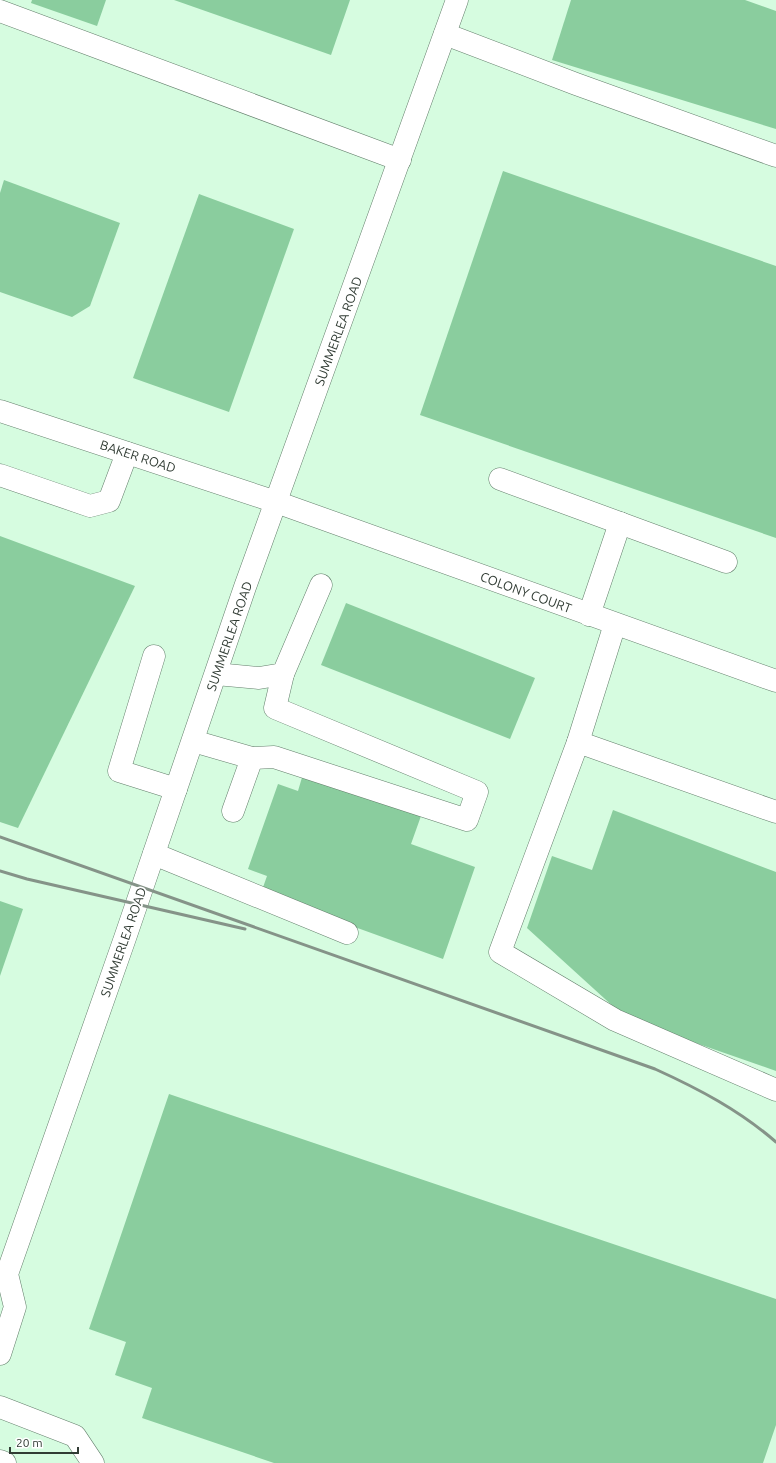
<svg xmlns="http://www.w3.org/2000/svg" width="776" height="1463" viewBox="0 0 776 1463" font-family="Ubuntu,sans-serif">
	<rect width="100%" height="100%" fill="#edfff1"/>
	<!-- built -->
	<rect fill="#d6fce0" x="0" y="0" width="776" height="1463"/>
	<!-- building -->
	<g fill="#8acd9e">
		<polygon points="32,0 106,0 97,26 31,3"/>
		<polygon points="174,0 350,0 331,55"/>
		<polygon points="571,0 745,0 776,11 776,129 552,60"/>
		<polygon points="503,171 776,266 776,538 420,415"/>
		<polygon points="4,180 120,223 90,306 72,317 0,292 0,193"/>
		<polygon points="199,194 294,229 229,412 133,378"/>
		<polygon points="0,536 135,586 18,828 0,822"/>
		<polygon points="346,603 535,678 510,739 321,665"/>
		<polygon points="303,774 421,816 411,844 475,867 443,959 261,893 267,876 248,869 278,784 298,791"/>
		<polygon points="613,810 776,872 776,1071 627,1019 527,928 552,856 592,870"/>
		<polygon points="0,901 23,909 0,976"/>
		<polygon points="169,1094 776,1299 776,1425 763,1463 274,1463 142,1418 152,1388 115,1375 126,1342 89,1329"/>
	</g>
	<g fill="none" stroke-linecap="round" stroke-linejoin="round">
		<defs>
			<g id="minor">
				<polyline points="0,11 400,160"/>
				<polyline points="445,34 576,84 776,156"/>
				<polyline points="0,411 276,502 776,681"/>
				<polyline points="0,475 90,506 109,501 127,453"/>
				<polyline points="500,479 726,562"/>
				<polyline points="589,615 620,523"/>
				<polyline points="154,656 119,771 176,789"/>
				<polyline points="216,674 259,678 283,674 321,585"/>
				<polyline points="193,741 252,758 274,757 467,820 477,792 275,708 283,674"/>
				<polyline points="578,742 615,624"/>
				<polyline points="233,811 252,758"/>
				<polyline points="776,812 578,742 500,952 615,1020 776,1090"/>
				<polyline points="154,854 347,933"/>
				<polyline points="0,1354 15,1307 7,1274 125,938 245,587 457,0"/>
				<polyline points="0,1407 75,1436 93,1463"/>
				<polyline points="0,1461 5,1463"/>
			</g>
		</defs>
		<!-- minor casing -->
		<use href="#minor" stroke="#647f6c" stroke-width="23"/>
		<!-- minor -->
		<use href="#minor" stroke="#fff" stroke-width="22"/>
		<!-- rail -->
		<g stroke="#859388" stroke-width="3">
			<path d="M0 837 655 1069C699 1089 739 1110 776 1142"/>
			<polyline points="0,871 27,879 245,929"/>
		</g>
	</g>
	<g text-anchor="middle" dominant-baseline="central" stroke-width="3.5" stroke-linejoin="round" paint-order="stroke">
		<!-- street labels -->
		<g font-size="13" fill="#313c34" stroke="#fff">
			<text transform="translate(338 331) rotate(-70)">SUMMERLEA ROAD</text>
			<text transform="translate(138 456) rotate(18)">BAKER ROAD</text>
			<text transform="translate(526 592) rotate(20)">COLONY COURT</text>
			<text transform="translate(229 636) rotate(-71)">SUMMERLEA ROAD</text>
			<text transform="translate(123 942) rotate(-71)">SUMMERLEA ROAD</text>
		</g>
	</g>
	<!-- scale -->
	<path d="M10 1447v6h68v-6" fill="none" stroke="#313c34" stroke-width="2"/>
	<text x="16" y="1447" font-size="12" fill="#313c34" stroke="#ffffff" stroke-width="3" paint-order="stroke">20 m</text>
</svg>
